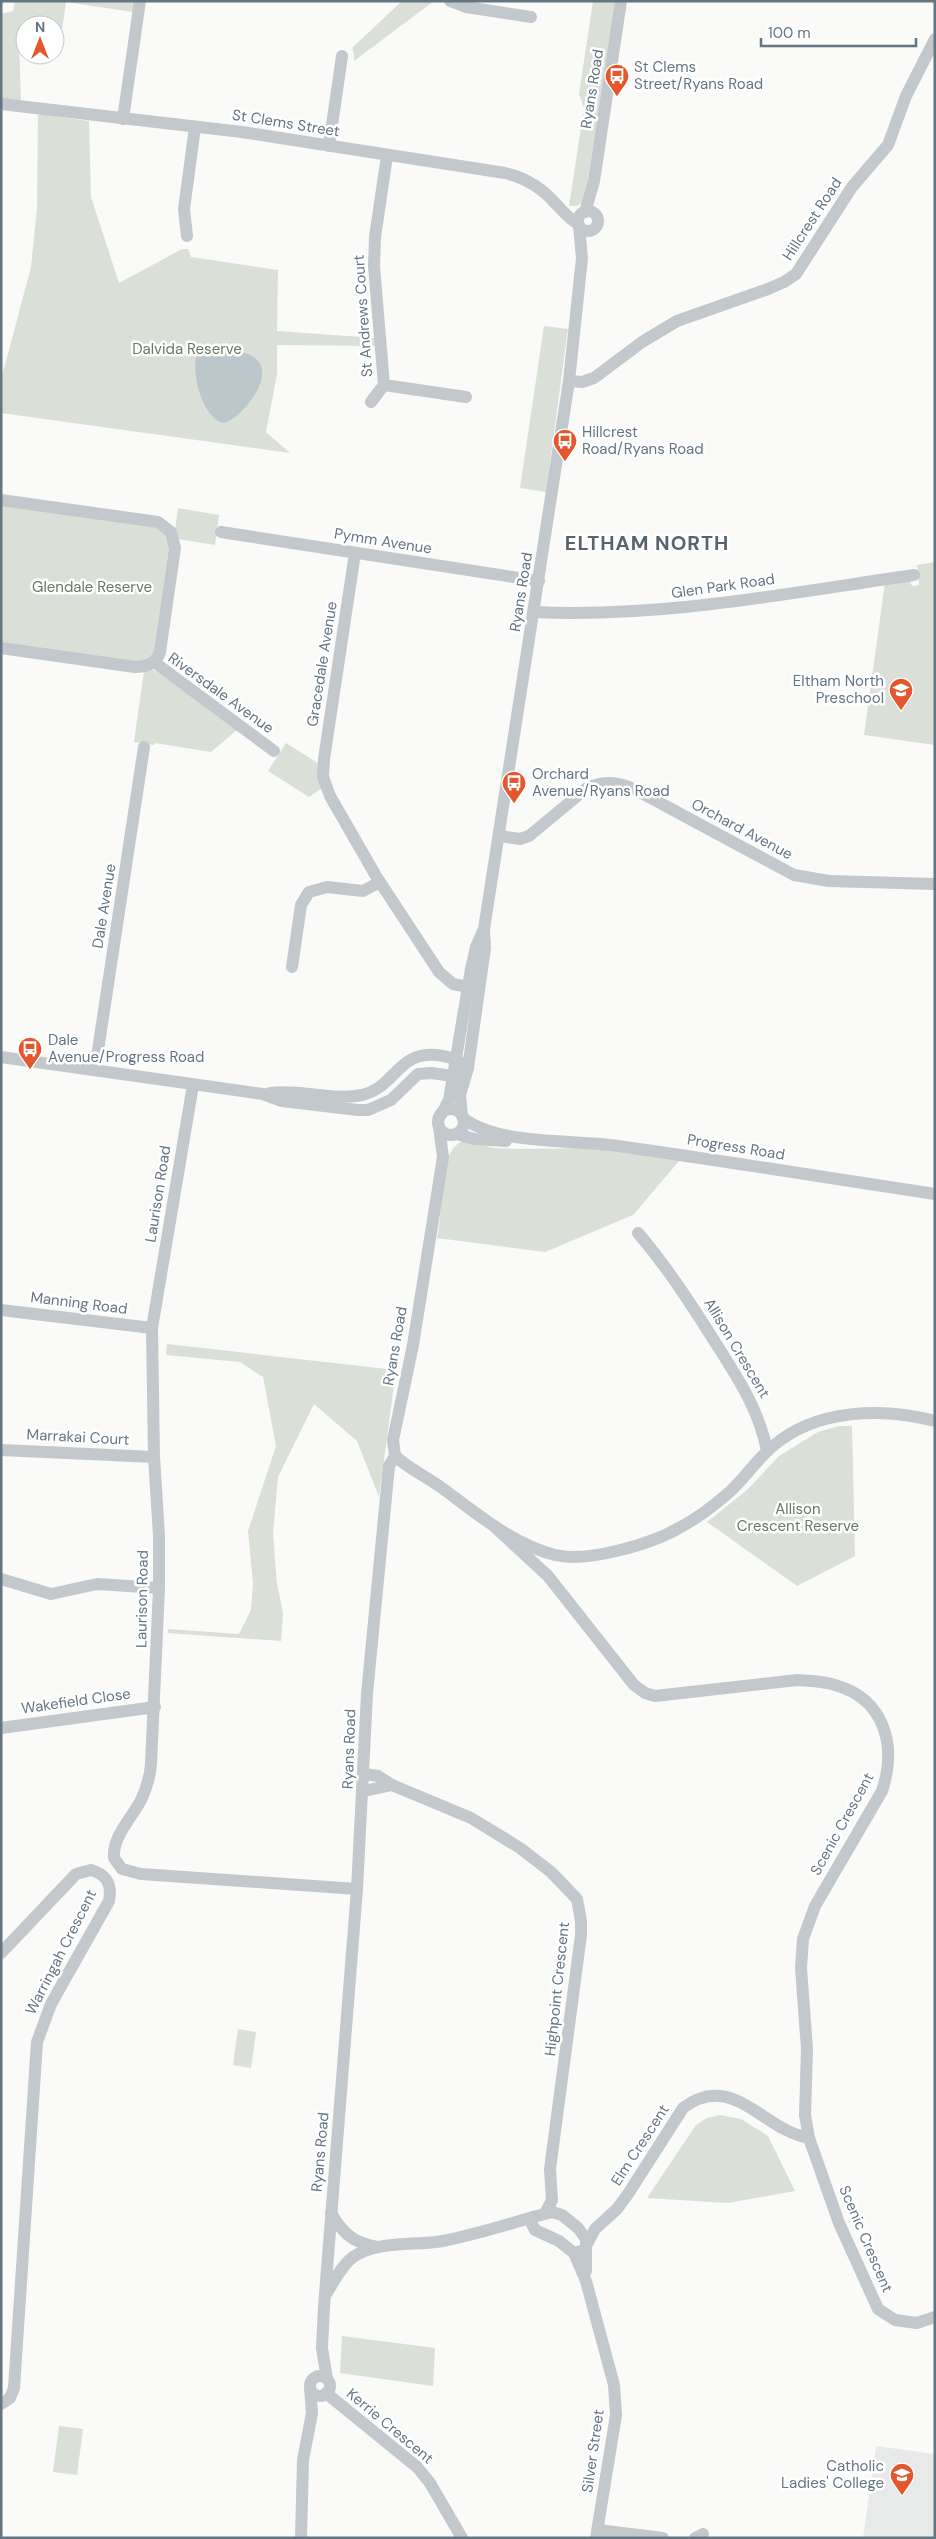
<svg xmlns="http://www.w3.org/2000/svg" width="936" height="2539" viewBox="0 0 936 2539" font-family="'DM Sans',sans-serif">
	<rect width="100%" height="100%" fill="#fafaf8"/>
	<!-- built -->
	<polygon fill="#e8e9e9" points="876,2446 935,2454 935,2538 863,2538"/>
	<!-- green -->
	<g fill="#dadfd7">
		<polygon points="15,1 135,1 133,12 66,2 62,30 55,32 55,25 25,25 25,40 19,42 21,101 1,99 1,14 13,11"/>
		<polygon points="402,1 434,1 354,61 354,54 352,48"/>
		<polygon points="593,1 616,1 586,192 582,203 577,206 569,206 584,108 579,94"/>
		<polygon points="38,114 89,121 91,197 119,283 182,249 188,249 191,257 278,270 277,331 376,338 377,346 277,345 277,374 266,432 290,453 1,413 1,380 31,267 37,208"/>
		<polygon points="544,326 568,329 546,492 520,488"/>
		<polygon points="1,504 159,527 170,540 154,655 142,663 1,644"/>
		<polygon points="178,508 219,515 215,545 178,539 175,530"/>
		<polygon points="935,562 935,745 864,735 885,583 910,581 912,586 919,585 917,565"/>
		<polygon points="152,670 157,672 238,729 211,752 155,743 154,745 134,742 144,671"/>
		<polygon points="286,743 319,764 322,788 309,797 268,771"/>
		<path d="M464 1141 494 1148 520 1149 590 1148 680 1160 633 1215 545 1252 437 1238C444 1216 436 1148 464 1141Z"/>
		<polygon points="167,1344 396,1370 379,1497 357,1441 314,1404 278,1477 273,1533 277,1584 283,1613 281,1641 168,1633 168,1629 239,1634 251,1610 253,1583 248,1531 276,1446 263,1377 240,1362 166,1355"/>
		<polygon points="839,1426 852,1426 855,1556 797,1586 707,1522 747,1490 779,1456 818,1432"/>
		<polygon points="238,2029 256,2032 251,2068 233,2065"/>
		<polygon points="720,2115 741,2119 768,2136 795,2191 728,2203 647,2198 696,2125 707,2118"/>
		<polygon points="342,2336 435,2348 433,2386 340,2373"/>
		<polygon points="59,2426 83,2429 77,2475 53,2472"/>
	</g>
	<!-- water -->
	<path fill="#bbc7cb" d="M211 350C225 350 247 349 257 360 275 377 242 417 225 423 204 422 190 372 197 355L202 351Z"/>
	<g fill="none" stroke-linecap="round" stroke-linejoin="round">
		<!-- minor -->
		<g stroke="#c3c8cc" stroke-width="12">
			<polyline points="450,1 466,7 531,17"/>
			<path d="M1 104 242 132 505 173C525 178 542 188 555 203 563 211 568 218 578 224"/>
			<polyline points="123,119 140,1"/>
			<polyline points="329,146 342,56"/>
			<circle cx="588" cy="221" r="10"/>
			<polyline points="585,212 594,181 621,1"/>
			<polyline points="187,236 184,209 195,127"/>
			<polyline points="569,381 582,382 594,378 642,342 677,321 768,289 784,282 796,274 852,187 888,145 906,96 935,39"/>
			<polyline points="384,385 466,397"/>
			<polyline points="371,402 384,385 374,266 375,237 387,156"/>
			<path d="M1 500 158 522 171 532 175 548 160 652C156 664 146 667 135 667L1 648"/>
			<polyline points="221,532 539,581"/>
			<polyline points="355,553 324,759 323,777 330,796 376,876 439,972 453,984 479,989"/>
			<path d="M534 612C662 618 788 593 914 575"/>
			<polyline points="154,662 274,751"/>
			<path d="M500 836 520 839 529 836 587 788C604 780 619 782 636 790L794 875 829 881 935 884"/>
			<polyline points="292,967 301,905 309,892 327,887 363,891 380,882"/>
			<polyline points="1,1057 263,1094 282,1101 358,1110 368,1110 391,1100 418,1074 431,1073 453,1076 468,1068"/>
			<polyline points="95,1070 144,747"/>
			<path d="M193 1085 152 1328 154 1457 159 1536V1588L151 1764C150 1776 147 1787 142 1798 133 1817 112 1836 114 1858L122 1869 141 1874 357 1889"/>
			<path d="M270 1093C300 1089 333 1101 362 1095 396 1087 397 1051 437 1055 451 1057 457 1059 468 1068"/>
			<circle cx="451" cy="1122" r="13"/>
			<polyline points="441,1115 449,1100 471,969 476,947 483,931"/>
			<polyline points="462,1116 460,1095 468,1068 485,948 484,929 569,381 582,258 579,226"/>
			<path d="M463 1118C500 1146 573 1139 618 1146 724 1161 829 1178 935 1194"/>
			<polyline points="457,1134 474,1139 506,1141"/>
			<path d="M638 1233C667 1267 691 1304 715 1342 737 1377 759 1409 767 1451"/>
			<polyline points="1,1310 152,1328"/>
			<polyline points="1,1450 154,1457"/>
			<path d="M395 1456C409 1469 426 1476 442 1488 476 1513 512 1544 555 1555 587 1563 651 1544 679 1528 696 1519 711 1508 726 1495 743 1481 755 1461 773 1446 816 1409 882 1407 935 1421"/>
			<path d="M496 1528 548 1576 634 1685 645 1693 655 1696 797 1680C809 1681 823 1681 835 1685 885 1699 897 1746 882 1791L815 1906 803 1939 801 1968 807 2049 805 2115 809 2138 839 2223 878 2309 895 2320 917 2323 935 2317"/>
			<polyline points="1,1579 51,1594 97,1584 159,1588"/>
			<polyline points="1,1728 155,1707"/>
			<polyline points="365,1774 378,1776 392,1785 471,1818 520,1848 551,1872 577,1899 581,1921 581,1935 550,2169 552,2200 546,2212"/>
			<polyline points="364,1791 392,1785"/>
			<path d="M1 1953 76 1874 91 1870C108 1875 112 1885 109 1901L51 2004 37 2042 14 2388 10 2398 1 2404"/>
			<path d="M331 2213C343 2234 354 2243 377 2247"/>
			<path d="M587 2244 595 2229 617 2209 628 2194 683 2108C732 2070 764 2131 809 2138"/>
			<polyline points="581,2251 574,2253 559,2241 535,2230 531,2222 533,2217 552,2212 562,2215 578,2228 586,2239 586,2271"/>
			<polyline points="574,2253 586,2281 614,2385 616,2415 596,2538"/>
			<path d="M326 2294C334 2282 341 2266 353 2257 378 2240 415 2246 443 2241 474 2235 503 2226 533 2217"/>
			<circle cx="320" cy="2386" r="10"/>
			<polyline points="327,2379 322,2348 324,2307 357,1889 367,1694 389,1466 395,1456 393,1440 413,1345 443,1157 439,1127"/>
			<polyline points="326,2393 417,2467 430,2483 462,2538"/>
			<polyline points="598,2530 663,2538"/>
			<polyline points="301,2538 303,2460 312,2413 310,2388"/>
			<polyline points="695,2538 703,2534"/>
		</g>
	</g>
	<!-- icons -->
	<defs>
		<symbol id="bus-pin" viewBox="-11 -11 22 30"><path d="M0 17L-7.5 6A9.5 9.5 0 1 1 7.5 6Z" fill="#e4572e" stroke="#fff"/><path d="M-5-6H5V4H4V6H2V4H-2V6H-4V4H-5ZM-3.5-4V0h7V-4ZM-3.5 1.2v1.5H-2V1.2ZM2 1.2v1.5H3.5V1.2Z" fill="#fff"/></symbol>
		<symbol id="school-pin" viewBox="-11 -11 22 30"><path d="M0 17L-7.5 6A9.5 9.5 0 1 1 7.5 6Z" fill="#e4572e" stroke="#fff"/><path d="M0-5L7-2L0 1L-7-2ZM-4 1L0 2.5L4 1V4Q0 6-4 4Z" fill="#fff"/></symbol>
	</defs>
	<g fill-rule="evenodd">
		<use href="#bus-pin" x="603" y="62" width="28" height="38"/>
		<use href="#bus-pin" x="551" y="427" width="28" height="38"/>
		<use href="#school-pin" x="887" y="676" width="28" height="38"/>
		<use href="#bus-pin" x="500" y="769" width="28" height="38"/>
		<use href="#bus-pin" x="16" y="1035" width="28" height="38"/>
		<use href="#school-pin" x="888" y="2461" width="28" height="38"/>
	</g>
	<g text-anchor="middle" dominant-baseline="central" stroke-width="5" stroke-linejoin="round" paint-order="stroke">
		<!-- poi labels -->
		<g font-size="15" fill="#657683" stroke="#fff" text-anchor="start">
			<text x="634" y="67">St Clems<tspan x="634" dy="17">Street/Ryans Road</tspan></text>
			<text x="582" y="432">Hillcrest<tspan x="582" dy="17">Road/Ryans Road</tspan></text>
			<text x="884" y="681" text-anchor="end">Eltham North<tspan x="884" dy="17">Preschool</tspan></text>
			<text x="532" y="774">Orchard<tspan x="532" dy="17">Avenue/Ryans Road</tspan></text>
			<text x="48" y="1040">Dale<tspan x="48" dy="17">Avenue/Progress Road</tspan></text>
			<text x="884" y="2466" text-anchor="end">Catholic<tspan x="884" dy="17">Ladies' College</tspan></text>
		</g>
		<!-- street labels -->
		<g font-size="15" fill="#657683" stroke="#fff">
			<text transform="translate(592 89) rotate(-81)">Ryans Road</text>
			<text transform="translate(286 123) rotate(9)">St Clems Street</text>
			<text transform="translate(812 219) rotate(-57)">Hillcrest Road</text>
			<text transform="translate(363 316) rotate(-94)">St Andrews Court</text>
			<text transform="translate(383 541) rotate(9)">Pymm Avenue</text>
			<text transform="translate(723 586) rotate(-8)">Glen Park Road</text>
			<text transform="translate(521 592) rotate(-81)">Ryans Road</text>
			<text transform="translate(322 664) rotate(-81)">Gracedale Avenue</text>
			<text transform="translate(221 693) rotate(36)">Riversdale Avenue</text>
			<text transform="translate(742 829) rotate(28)">Orchard Avenue</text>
			<text transform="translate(104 906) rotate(-81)">Dale Avenue</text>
			<text transform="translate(736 1147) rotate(9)">Progress Road</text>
			<text transform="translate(158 1194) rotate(-81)">Laurison Road</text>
			<text transform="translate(79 1303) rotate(7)">Manning Road</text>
			<text transform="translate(395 1346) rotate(-80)">Ryans Road</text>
			<text transform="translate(737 1348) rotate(59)">Allison Crescent</text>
			<text transform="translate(78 1437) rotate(3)">Marrakai Court</text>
			<text transform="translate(142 1599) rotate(-89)">Laurison Road</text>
			<text transform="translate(76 1701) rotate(-8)">Wakefield Close</text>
			<text transform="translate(349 1749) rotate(-88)">Ryans Road</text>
			<text transform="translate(842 1824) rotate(-61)">Scenic Crescent</text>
			<text transform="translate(61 1952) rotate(-63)">Warringah Crescent</text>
			<text transform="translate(557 1989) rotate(-84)">Highpoint Crescent</text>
			<text transform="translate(640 2145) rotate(-57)">Elm Crescent</text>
			<text transform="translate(320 2152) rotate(-85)">Ryans Road</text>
			<text transform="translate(866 2239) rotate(67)">Scenic Crescent</text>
			<text transform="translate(390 2426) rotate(40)">Kerrie Crescent</text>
			<text transform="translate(593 2451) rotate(-82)">Silver Street</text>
		</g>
		<!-- park labels -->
		<g font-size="15" fill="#687a64" stroke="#fff">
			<text x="187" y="349">Dalvida Reserve</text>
			<text x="92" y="587">Glendale Reserve</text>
			<text x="798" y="1509">Allison<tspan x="798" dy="17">Crescent Reserve</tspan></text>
		</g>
		<!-- district labels -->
		<g font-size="20" font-weight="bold" letter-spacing="1" fill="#57646e" stroke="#fff">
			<text x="647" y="543">ELTHAM NORTH</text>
		</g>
	</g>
	<!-- border -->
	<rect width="936" height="2539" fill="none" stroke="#657683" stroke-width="5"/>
	<!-- north arrow -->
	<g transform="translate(40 40)"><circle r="24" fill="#ffffff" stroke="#c1c8cd"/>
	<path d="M0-4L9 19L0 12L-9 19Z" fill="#e4572e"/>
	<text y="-8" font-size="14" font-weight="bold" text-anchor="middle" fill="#657683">N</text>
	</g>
	<!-- scale -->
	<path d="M761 38v8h155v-8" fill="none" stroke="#657683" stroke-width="2.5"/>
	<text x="768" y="38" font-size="15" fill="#657683" stroke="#ffffff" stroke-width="4" paint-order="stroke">100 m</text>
</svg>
